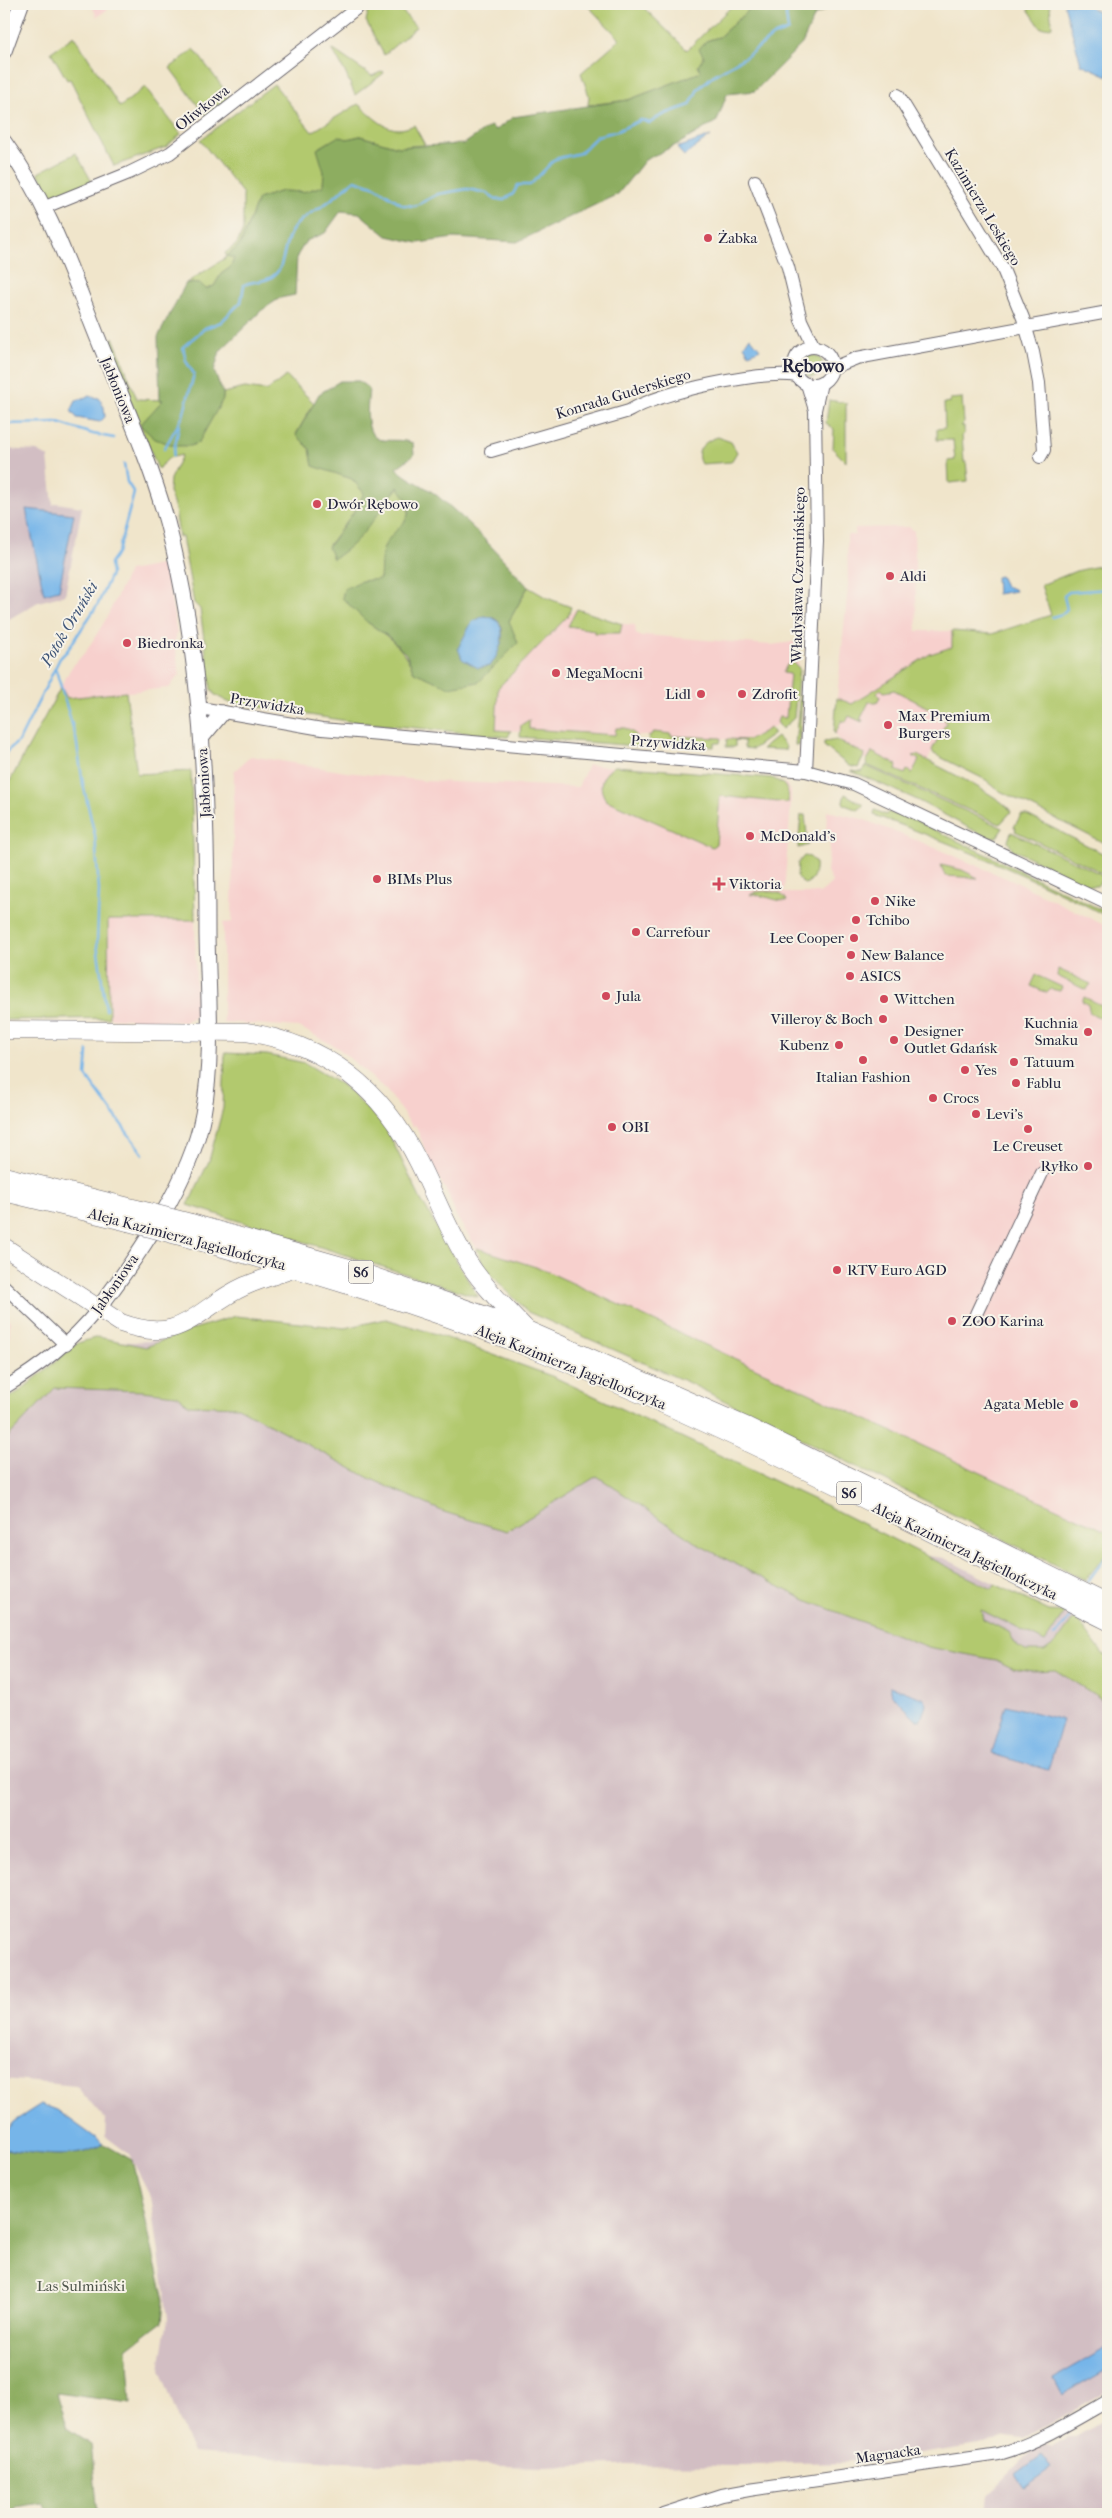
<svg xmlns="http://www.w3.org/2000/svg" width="1112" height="2518" viewBox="0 0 1112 2518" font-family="'IM FELL French Canon',serif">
	<rect width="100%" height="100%" fill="#f7f3e8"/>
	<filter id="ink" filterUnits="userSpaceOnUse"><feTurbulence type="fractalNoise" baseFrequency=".02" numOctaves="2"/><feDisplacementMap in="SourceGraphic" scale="10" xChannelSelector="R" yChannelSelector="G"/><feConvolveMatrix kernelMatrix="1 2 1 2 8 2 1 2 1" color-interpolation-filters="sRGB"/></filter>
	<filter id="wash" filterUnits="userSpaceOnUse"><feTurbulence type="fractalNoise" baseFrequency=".0096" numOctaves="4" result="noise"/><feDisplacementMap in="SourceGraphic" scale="20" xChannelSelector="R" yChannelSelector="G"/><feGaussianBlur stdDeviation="1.12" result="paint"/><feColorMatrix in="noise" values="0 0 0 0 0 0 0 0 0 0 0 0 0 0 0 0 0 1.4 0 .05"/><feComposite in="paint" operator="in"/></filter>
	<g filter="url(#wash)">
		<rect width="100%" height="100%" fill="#f0e5cb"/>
		<!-- built -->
		<g fill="#f7d0cd">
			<polygon points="91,4 115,4 97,17"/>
			<polygon points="909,527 914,531 917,631 952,631 953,647 930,654 951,714 918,780 848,752 834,732 852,704 837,698 848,587 847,535 855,535 855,528"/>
			<polygon points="165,564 177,633 175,641 179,675 169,688 67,698 61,687 71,668 87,650 106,619 129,571"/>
			<polygon points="575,609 614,623 635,625 636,634 642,637 644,637 644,635 771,645 800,641 794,712 755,740 496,730 498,688"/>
			<polygon points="251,756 346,772 426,781 578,787 588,765 732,776 786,784 791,791 791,803 784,893 821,893 832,882 827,871 830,843 826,839 827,811 862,819 921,842 1020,884 1108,927 1108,1532 542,1269 477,1248 456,1216 449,1196 430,1162 415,1124 413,1127 386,1090 338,1048 299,1027 223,1022 223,923 232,922 234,771"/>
			<polygon points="108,919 195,920 196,1015 184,1022 109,1018"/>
			<polygon points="4,1315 10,1321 9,1345 4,1348"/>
		</g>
		<!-- industrial -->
		<g fill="#d2bec3">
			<polygon points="4,449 37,451 48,457 53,505 56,503 82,507 65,595 38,602 4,622"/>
			<polygon points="260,1334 920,1555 944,1558 1049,1611 1065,1612 1077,1619 1103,1654 1108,1656 1108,2391 1025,2438 1004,2436 980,2445 960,2448 862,2462 789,2463 740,2466 615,2465 543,2467 336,2462 192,2453 160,2370 168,2318 151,2197 129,2154 105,2136 106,2120 76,2086 4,2079 4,1436 89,1340 133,1342"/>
			<polygon points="1108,2417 1108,2514 986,2514 988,2494 1034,2448 1047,2444 1052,2447 1067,2437 1074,2437"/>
		</g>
		<!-- green -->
		<g fill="#b2c96e" stroke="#6a7654">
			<polygon points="378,4 396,4 416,27 384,55 366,21 368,12"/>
			<polygon points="586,4 640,4 687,50 734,4 755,4 719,37 706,41 703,60 698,66 702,72 628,100 588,105 589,96 581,73 620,39"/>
			<polygon points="1032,4 1048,4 1050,6 1052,27 1041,28 1028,9"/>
			<polygon points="74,36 120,107 145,87 181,134 166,147 114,166 70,79 67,80 51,52"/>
			<polygon points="194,49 230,97 205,115 170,68"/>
			<polygon points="332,49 372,76 383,71 384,73 355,95 345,72"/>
			<path d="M274 84 312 132 358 104C376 119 389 137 414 125L425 145 398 147 360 136 347 139 324 172 323 186 303 192 282 191 258 199 240 245 227 256 234 258 231 267 221 274 214 286 206 289 194 283H186L227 257 225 253 237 244 243 230V194L200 140Z"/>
			<polygon points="76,153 92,182 53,199 38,173"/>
			<path d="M113 337 137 399 163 400 141 425 223 399V393L245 388 267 391 286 376 314 403 296 434 310 449 313 465 352 479 364 493 356 509 328 546 389 498 399 487 408 501V519L384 547 380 579 367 622C389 637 403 647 414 672L509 621 528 587 547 598 571 607 568 616 498 688 496 730 511 731 508 737 347 721 228 702 215 695 211 689 205 647 207 646 206 639H204L200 609 194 603 182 537H179L175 509 169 492 170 479 182 455 169 458 158 469 108 347Z"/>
			<circle cx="812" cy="366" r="11"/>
			<polygon points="962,398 964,423 961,426 964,426 964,434 962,435 964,462 966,462 968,481 949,483 948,461 955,460 953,440 937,440 937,429 945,428 944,403 950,402 950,399"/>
			<polygon points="829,400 846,403 846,462 833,449 834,429 826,423"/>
			<path d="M718 437 731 442 737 452 731 462 701 464C693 450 706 440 718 437Z"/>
			<polygon points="1108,564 1108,845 998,790 986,780 934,754 932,750 946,723 942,715 894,690 884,692 881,689 877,693 880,697 877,702 869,702 860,720 863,720 862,722 849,716 846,722 842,720 835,734 834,732 837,698 852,704 930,654 952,647 952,631 992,634 1051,615 1041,585 1076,571"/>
			<polygon points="577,609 622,624 620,633 594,633 594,630 568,626"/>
			<polygon points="793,662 799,668 794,718 782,729 777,722 779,717 786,718 790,674 783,673 787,665"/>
			<polygon points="802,670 803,679 799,745 795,745"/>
			<polygon points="61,687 67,698 126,692 137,774 191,771 195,920 108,920 109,1018 4,1020 4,792"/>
			<polygon points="529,720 529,729 615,735 616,728 625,728 635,734 637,746 520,737 521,725"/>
			<polygon points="770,728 774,734 753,749 744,748 744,741 735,740 735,747 726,747 727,739 749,740"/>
			<polygon points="654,732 671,734 671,736 721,738 720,743 714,743 714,747 650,743 648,737"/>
			<polygon points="777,737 786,747 785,750 762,749"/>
			<polygon points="836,740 865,754 858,768 849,766 824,746 824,742"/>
			<path d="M872 752 897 765 896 770 905 774 907 770 912 773 919 760 913 756 917 755C933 764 1007 799 1011 812L1000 824 867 765 866 762Z"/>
			<path d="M615 766 772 778C785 784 790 788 788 803L720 796 716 844 712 847 606 800C597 786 601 775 615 766Z"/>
			<polygon points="866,766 1003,828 997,837 988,838 913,798 851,771 861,772"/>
			<polygon points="845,794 864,805 858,810 845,805 843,802"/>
			<path d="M875 810 886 815 888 812 916 821 1108 913V917C1033 877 954 844 874 815Z"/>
			<polygon points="801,815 805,815 808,845 798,848"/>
			<polygon points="1021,815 1027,815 1108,856 1108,864 1103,873 1015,831 1016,828 1014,827"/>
			<polygon points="1011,832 1105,876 1097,886 1089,886 1012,849 1008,841"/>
			<path d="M804 856 810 857 815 862C816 871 814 882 804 884L797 877 798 863Z"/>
			<polygon points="941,865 962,870 978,878 945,876"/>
			<path d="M756 892C767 891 782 890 787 901 771 901 766 894 750 895Z"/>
			<polygon points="1058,969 1091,984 1086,990 1057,976"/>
			<polygon points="1036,975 1062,987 1060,991 1051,989 1047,993 1031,986"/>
			<polygon points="1084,997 1108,1008 1108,1021 1090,1013 1088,1005 1082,1001"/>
			<polygon points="225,1053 267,1055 305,1063 345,1087 385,1126 421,1200 478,1297 188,1205 209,1161 223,1108"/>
			<polygon points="477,1248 542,1269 1108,1532 1108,1552 1085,1580 685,1381 528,1312 484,1268"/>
			<polygon points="236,1316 345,1328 386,1319 436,1334 554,1377 827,1506 992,1589 995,1584 1049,1611 1065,1612 1045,1642 981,1610 983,1619 1009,1632 1017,1647 1026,1651 1044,1651 1057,1642 1072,1621 1077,1619 1103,1654 1108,1656 1108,1703 1055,1670 1033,1671 1012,1668 996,1660 928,1647 803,1599 699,1545 597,1476 507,1531 444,1512 369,1478 238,1407 189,1405 176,1395 143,1391 55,1388 4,1441 4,1401 20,1391 78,1343 98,1337 146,1347 190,1330"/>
		</g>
		<!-- forest -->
		<g fill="#8dad61" stroke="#58684e" fill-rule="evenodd">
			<polygon points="755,4 775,4 782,8 786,4 838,4 815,15 802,44 755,91 727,94 717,121 680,143 645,160 618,194 517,242 454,238 418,243 387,236 359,213 341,211 325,233 306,241 297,256 295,295 280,298 262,310 220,351 214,371 223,393 223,399 199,442 191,446 176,446 155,439 140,425 163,400 160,400 158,337 186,283 201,284 206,289 214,286 221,274 231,267 234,258 227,256 240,245 258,199 282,191 303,192 323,186 324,172 317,149 339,136 347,139 360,136 398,147 464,144 490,126 496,130 513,117 628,100 701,72 698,66 704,57 699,49 706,41 719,37"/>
			<path d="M340 381H359L369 389C368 402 362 439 383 440 394 441 402 439 413 443L414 455 396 468C407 479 422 484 435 494 469 521 499 554 528 587L509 621 518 643 479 682 449 687 414 672 406 654 389 637 367 622 342 598 344 589 361 581 380 579C381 570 380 556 384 547 395 523 425 520 398 487 376 514 364 540 333 559L328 547 356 509 364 493 352 479 313 466 310 449 296 435 319 394ZM484 616C512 618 502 643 494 660Z"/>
			<path d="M104 2144 132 2160 164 2301 162 2322 127 2349 131 2403 57 2393 68 2429 91 2444 98 2514H50L42 2503 16 2507 14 2514H4V2149C38 2153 72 2162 104 2144Z"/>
		</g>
		<!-- water -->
		<g fill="#76b5e9" stroke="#4c6c92">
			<polygon points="1064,4 1086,4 1108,18 1108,76 1081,64"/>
			<polygon points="711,136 684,156 677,148"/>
			<polygon points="750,337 760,349 749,354 744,346"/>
			<polygon points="88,396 99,398 104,407 105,417 100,422 77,418 71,411 76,401"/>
			<polygon points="26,509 74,514 59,590 44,594"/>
			<polygon points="1000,576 1005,586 1014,589 1015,591 997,594 996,577"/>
			<path d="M484 616C512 618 502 651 490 666L478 668 462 659 458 648 472 622Z"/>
			<polygon points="890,1686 925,1699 926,1704 921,1720 917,1720 892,1695 890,1691"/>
			<polygon points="1006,1705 1063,1720 1048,1770 992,1754"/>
			<path d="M41 2104 57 2110 104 2144C72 2162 38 2153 4 2149V2133L13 2122Z"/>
			<polygon points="1108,2347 1108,2369 1063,2395 1054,2378"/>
			<polygon points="1041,2455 1051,2468 1024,2487 1015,2474"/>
		</g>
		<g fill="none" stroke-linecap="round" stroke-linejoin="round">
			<!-- stream -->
			<g stroke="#76b5e9" stroke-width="2.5">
				<polyline points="4,424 58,423 93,434 114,438"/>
				<path d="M164 449 183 416 194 374 186 361 183 347 205 328 221 322 241 302 244 285C253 280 265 283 273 276 288 266 280 239 299 222 307 214 319 209 328 202 337 195 346 187 355 180L376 187 403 205 415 206 438 194 467 189 487 193 496 199 504 200 513 194 518 185H530L555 159 580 153 597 136 617 131 641 120 650 123C662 113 677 110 690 105L698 89 714 75 747 56 773 36 788 30 786 15 793 4"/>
				<polyline points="173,456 179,425"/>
				<polyline points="1052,617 1062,614 1067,609 1064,596 1069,592 1108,589"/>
				<polyline points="56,670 76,738 83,784 95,836 99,890 97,944 106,1010"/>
				<polyline points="4,759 6,752 19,741 60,658 67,651 98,604 111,574 110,563 118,552 134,493 127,482 124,464"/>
				<polyline points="88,1051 86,1076 143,1154"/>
				<polyline points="1088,1581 1108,1554"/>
				<polyline points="1054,1636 1070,1618"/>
			</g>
		</g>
	</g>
	<g filter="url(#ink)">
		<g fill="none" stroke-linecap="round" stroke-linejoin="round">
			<defs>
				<g id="minor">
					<polyline points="898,95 1002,267 1023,318 1033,352 1039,383 1044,450 1040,457"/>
					<polyline points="755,181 788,267 801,320 814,347"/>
					<polyline points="45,207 129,173 170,153 362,4"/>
					<circle cx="813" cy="366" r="19"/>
					<polyline points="832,368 857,358 1108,312"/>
					<polyline points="815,410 821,383"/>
					<path d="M491 451 629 411C660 392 761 370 797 376"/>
					<polyline points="200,708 322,729 806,771 854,784 1108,904"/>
					<polyline points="806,771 817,541 815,410 807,384"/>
					<polyline points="4,1286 66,1345"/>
					<polyline points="976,1314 1042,1173"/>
					<path d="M4 1388C41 1366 70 1343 98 1309"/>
					<path d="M663 2514 722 2495 749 2490 999 2454C1038 2443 1073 2421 1108 2401"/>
				</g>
				<g id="major">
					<polyline points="4,51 21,4"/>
					<path d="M4 142C46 199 69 265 95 331 120 394 149 457 167 522 203 657 207 796 207 935 208 994 214 1056 203 1114 191 1181 138 1256 98 1309"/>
					<polyline points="202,737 222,713"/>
				</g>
				<g id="highway">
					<path d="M4 1030 246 1032C328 1044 383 1090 419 1163 436 1197 449 1233 470 1265 485 1288 506 1308 525 1328"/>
					<polyline points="4,1176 137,1209"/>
					<polyline points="4,1192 128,1222"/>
					<polyline points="191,1223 349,1268 527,1330 748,1427 1108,1604"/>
					<path d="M184 1237C306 1271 426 1307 543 1353 736 1430 922 1529 1108 1621"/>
					<path d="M4 1247 121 1323C184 1346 194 1309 245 1286 261 1279 279 1274 296 1268"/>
				</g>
			</defs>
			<!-- minor casing -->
			<use href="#minor" stroke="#6a666d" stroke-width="14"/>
			<!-- major casing -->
			<use href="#major" stroke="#6a666d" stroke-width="17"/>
			<!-- highway casing -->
			<use href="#highway" stroke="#6a666d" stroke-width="19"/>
			<!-- minor -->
			<use href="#minor" stroke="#fff" stroke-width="12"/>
			<!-- major -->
			<use href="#major" stroke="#fff" stroke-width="15"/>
			<!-- highway -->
			<use href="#highway" stroke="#fff" stroke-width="18"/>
			<defs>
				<g id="highway-bridge">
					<polyline points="137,1209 191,1223"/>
					<polyline points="128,1222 184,1237"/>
				</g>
			</defs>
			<!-- highway-bridge casing -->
			<use href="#highway-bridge" stroke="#6a666d" stroke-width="19" stroke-linecap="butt"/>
			<!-- highway-bridge -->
			<use href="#highway-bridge" stroke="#fff" stroke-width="18"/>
		</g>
	</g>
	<!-- markers -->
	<g fill="#d1495b" stroke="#f7f3e8" stroke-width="2">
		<circle cx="708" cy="238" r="5"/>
		<circle cx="317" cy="504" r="5"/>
		<circle cx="890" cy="576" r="5"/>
		<circle cx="127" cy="643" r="5"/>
		<circle cx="556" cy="673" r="5"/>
		<circle cx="701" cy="694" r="5"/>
		<circle cx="742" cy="694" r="5"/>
		<circle cx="888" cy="725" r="5"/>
		<circle cx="750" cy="836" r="5"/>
		<circle cx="377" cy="879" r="5"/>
		<path d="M716.5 876.5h5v5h5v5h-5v5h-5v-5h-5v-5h5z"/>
		<circle cx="875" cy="901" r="5"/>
		<circle cx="856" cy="920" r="5"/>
		<circle cx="636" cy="932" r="5"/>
		<circle cx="854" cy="938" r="5"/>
		<circle cx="851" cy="955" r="5"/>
		<circle cx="850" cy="976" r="5"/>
		<circle cx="606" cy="996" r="5"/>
		<circle cx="884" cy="999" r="5"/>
		<circle cx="883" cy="1019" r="5"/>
		<circle cx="1088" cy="1032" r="5"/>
		<circle cx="894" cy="1040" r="5"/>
		<circle cx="839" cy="1045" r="5"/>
		<circle cx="863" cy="1060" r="5"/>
		<circle cx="1014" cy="1062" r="5"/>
		<circle cx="965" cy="1070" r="5"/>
		<circle cx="1016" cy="1083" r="5"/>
		<circle cx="933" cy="1098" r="5"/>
		<circle cx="976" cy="1114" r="5"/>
		<circle cx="612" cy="1127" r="5"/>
		<circle cx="1028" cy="1129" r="5"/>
		<circle cx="1088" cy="1166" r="5"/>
		<circle cx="837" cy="1270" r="5"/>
		<circle cx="952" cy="1321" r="5"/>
		<circle cx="1074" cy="1404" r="5"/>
	</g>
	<g text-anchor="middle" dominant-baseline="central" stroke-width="4" stroke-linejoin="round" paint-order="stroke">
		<!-- shield labels -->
		<g fill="#f7f3e8" stroke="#62616f" stroke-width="1">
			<rect x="348.5" y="1260.5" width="25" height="23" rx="4"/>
			<rect x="836.5" y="1481.5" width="25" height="23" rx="4"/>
		</g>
		<g font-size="14" font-weight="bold" fill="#22223b">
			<text x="361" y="1272">S6</text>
			<text x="849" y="1493">S6</text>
		</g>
		<!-- street labels -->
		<g font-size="15" fill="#22223b" stroke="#f7f3e8">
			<text transform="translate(202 108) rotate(-38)">Oliwkowa</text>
			<text transform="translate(983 207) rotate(59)">Kazimierza Leskiego</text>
			<text transform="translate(118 390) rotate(68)">Jabłoniowa</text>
			<text transform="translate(623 394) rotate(-17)">Konrada Guderskiego</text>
			<text transform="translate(798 575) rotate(-89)">Władysława Czermińskiego</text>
			<text transform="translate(267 704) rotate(9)">Przywidzka</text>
			<text transform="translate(668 743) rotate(4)">Przywidzka</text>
			<text transform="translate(204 783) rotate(-93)">Jabłoniowa</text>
			<text transform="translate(187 1239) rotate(15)">Aleja Kazimierza Jagiellończyka</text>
			<text transform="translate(115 1284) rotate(-55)">Jabłoniowa</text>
			<text transform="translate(571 1367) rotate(22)">Aleja Kazimierza Jagiellończyka</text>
			<text transform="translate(965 1551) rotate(26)">Aleja Kazimierza Jagiellończyka</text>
			<text transform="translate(888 2454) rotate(-8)">Magnacka</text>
		</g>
		<!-- poi labels -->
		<g font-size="15" fill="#22223b" stroke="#f7f3e8" text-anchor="start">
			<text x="718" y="238">Żabka</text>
			<text x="327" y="504">Dwór Rębowo</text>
			<text x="900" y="576">Aldi</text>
			<text x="137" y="643">Biedronka</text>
			<text x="566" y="673">MegaMocni</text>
			<text x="691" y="694" text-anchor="end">Lidl</text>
			<text x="752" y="694">Zdrofit</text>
			<text x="898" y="716">Max Premium<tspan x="898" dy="17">Burgers</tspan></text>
			<text x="760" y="836">McDonald's</text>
			<text x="387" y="879">BIMs Plus</text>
			<text x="729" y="884">Viktoria</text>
			<text x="885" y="901">Nike</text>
			<text x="866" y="920">Tchibo</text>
			<text x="646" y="932">Carrefour</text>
			<text x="844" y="938" text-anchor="end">Lee Cooper</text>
			<text x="861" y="955">New Balance</text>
			<text x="860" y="976">ASICS</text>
			<text x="616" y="996">Jula</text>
			<text x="894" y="999">Wittchen</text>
			<text x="873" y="1019" text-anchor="end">Villeroy &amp; Boch</text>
			<text x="1078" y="1023" text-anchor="end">Kuchnia<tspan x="1078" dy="17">Smaku</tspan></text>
			<text x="904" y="1031">Designer<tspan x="904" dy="17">Outlet Gdańsk</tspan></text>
			<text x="829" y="1045" text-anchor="end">Kubenz</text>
			<text x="1024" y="1062">Tatuum</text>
			<text x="975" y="1070">Yes</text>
			<text x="863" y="1077" text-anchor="middle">Italian Fashion</text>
			<text x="1026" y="1083">Fablu</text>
			<text x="943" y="1098">Crocs</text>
			<text x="986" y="1114">Levi's</text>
			<text x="622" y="1127">OBI</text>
			<text x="1028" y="1146" text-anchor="middle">Le Creuset</text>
			<text x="1078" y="1166" text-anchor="end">Ryłko</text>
			<text x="847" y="1270">RTV Euro AGD</text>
			<text x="962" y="1321">ZOO Karina</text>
			<text x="1064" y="1404" text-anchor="end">Agata Meble</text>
		</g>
		<!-- park labels -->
		<g font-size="15" fill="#4d544a" stroke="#f7f3e8">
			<text x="81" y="2286">Las Sulmiński</text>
		</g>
		<!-- water labels -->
		<g font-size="16" font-style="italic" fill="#3f5578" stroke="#f7f3e8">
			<text transform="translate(69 624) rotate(-59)">Potok Oruński</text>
		</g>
		<!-- quarter labels -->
		<g font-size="18" font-weight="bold" fill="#22223b" stroke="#f7f3e8">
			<text x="813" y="366">Rębowo</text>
		</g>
	</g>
	<!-- margin -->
	<rect width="1112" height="2518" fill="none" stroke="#f7f3e8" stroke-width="20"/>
</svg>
